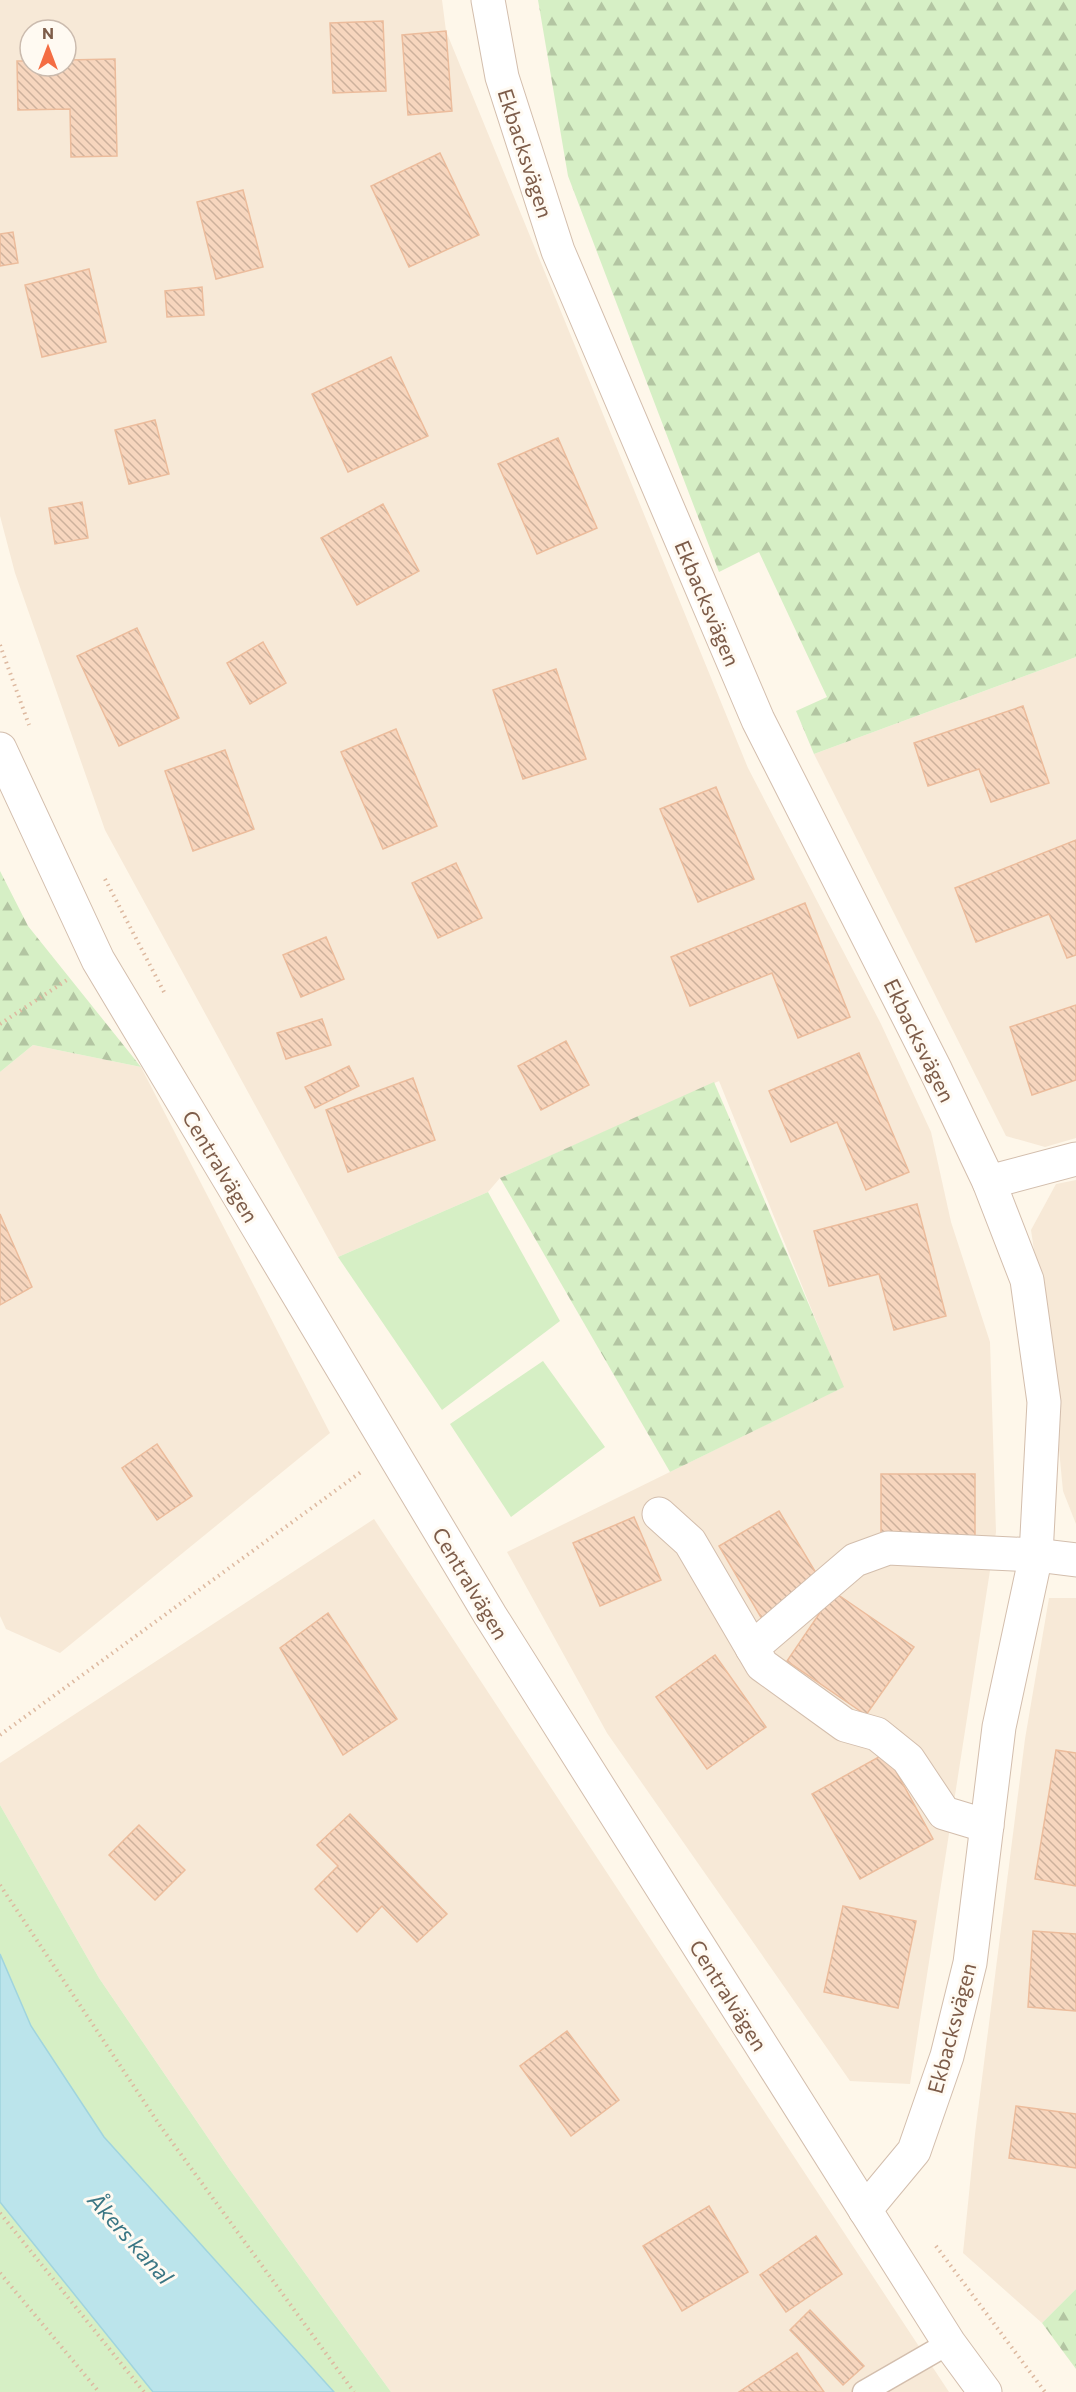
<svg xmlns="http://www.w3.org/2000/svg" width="1076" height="2392" viewBox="0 0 1076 2392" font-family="Commissioner,sans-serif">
	<defs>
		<pattern id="forest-firs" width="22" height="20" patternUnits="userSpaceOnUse" patternTransform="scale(1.5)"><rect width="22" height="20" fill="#d6efc5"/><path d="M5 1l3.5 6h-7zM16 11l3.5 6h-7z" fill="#b3c5a2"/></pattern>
		<pattern id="building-back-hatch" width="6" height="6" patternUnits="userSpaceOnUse" patternTransform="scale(1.5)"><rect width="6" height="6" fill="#f7d6be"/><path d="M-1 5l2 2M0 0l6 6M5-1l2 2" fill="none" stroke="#cdb19c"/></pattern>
	</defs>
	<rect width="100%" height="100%" fill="#fef7ea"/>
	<!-- residential -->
	<g fill="#f7e9d7" fill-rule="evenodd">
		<path d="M0 0H442L446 31 748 768 881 1024 931 1132 951 1222 990 1342 996 1532 910 2084 850 2081 607 1733 507 1552 843 1387 719 1081 500 1178 488 1192 338 1257 105 830 15 573 0 516ZM30 30H66V66H30Z"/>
		<polygon points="1076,657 1076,1138 1045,1147 1006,1136 814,754"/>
		<polygon points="33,1045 141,1067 330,1433 60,1653 6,1629 0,1616 0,1072"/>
		<polygon points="1076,1180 1076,1524 1063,1491 1051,1366 1031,1230 1056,1184"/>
		<polygon points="374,1519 949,2392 391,2392 230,2170 99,1978 0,1805 0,1763"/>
		<polygon points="1049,1598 1076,1598 1076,2289 1042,2323 963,2253 975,2134 1025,1739"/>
	</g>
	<!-- forest -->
	<g fill="url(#forest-firs)">
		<polygon points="538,0 1076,0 1076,657 814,754 796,711 827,697 759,552 719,572 568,176"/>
		<polygon points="0,871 28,926 141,1067 33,1045 0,1072"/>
		<polygon points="714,1082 844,1387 670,1472 500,1178"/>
		<polygon points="1076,2289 1076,2369 1042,2323"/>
	</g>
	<!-- park -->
	<g fill="#d6efc5">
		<polygon points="488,1192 560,1321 442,1410 338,1257"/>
		<polygon points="543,1361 605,1447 511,1517 450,1424"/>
		<polygon points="0,1805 99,1978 230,2170 391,2392 334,2392 104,2137 31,2026 0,1954"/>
		<polygon points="0,2202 153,2392 0,2392"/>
	</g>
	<!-- water -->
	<polygon fill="#bbe4eb" stroke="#a0d4de" stroke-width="1.5" points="0,1954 31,2026 104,2137 334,2392 153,2392 0,2202"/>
	<!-- building -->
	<g fill="url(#building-back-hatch)" stroke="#ecbc9c" stroke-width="1.5">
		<polygon points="383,21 386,91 333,93 330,23"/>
		<polygon points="446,31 452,111 408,115 402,35"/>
		<polygon points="115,59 117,156 71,157 70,109 18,110 17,61 30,61 30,66 66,66 66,60"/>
		<polygon points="440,153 479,235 409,267 371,186"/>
		<polygon points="243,190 263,267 216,279 197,202"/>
		<polygon points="13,232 18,263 0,266 0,234"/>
		<polygon points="89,269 106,342 42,357 25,285"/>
		<polygon points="202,287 204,315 167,317 165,291"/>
		<polygon points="391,357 428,436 348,472 312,394"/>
		<polygon points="155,420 169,474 129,484 115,430"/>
		<polygon points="558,438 597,528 537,554 498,464"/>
		<polygon points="82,502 88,538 55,544 49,508"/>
		<polygon points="383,504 419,571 357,605 321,538"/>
		<polygon points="137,628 179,718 119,746 77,656"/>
		<polygon points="263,642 286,683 250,704 227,663"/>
		<polygon points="556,669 586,759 523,779 493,690"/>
		<polygon points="1023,706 1049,783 991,802 979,769 928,786 914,743"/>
		<polygon points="396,729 437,826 383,849 341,752"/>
		<polygon points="225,750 254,829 193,851 165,771"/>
		<polygon points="716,787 754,879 698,902 660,809"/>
		<polygon points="1076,840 1076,955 1067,958 1049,914 976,942 955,888"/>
		<polygon points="456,863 482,918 438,938 412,883"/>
		<polygon points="805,903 850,1017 798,1038 772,973 690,1006 671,957"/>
		<polygon points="326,937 344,979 301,997 283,955"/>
		<polygon points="1076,1005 1076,1080 1032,1095 1010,1027"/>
		<polygon points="322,1019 331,1045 286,1059 277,1033"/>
		<polygon points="566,1041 589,1085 541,1110 518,1066"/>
		<polygon points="859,1053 909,1172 866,1190 837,1122 791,1142 769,1091"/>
		<polygon points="349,1066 359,1086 315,1108 305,1087"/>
		<polygon points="413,1078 435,1140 348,1172 326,1110"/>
		<polygon points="917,1204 946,1316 894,1330 879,1274 829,1286 814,1231"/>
		<polygon points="0,1214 32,1287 0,1305"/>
		<polygon points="157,1444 192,1496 157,1520 122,1468"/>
		<polygon points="881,1474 975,1474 975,1538 881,1537"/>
		<polygon points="779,1511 822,1583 762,1619 719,1546"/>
		<polygon points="634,1517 661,1580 600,1606 573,1543"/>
		<polygon points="834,1592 914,1647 866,1715 787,1661"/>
		<polygon points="328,1613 397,1719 343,1755 280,1648"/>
		<polygon points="715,1655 766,1727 707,1769 656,1697"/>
		<polygon points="1056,1750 1076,1753 1076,1886 1035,1879"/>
		<polygon points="886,1753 933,1839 860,1879 812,1794"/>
		<polygon points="350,1814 447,1914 417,1942 382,1906 357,1932 315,1889 338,1866 317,1845"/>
		<polygon points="139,1825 185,1870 155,1900 109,1855"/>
		<polygon points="843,1906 916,1921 898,2008 824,1992"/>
		<polygon points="1033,1931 1076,1934 1076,2011 1028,2007"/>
		<polygon points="567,2031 619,2100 571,2136 520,2066"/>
		<polygon points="1016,2106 1076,2114 1076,2168 1009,2158"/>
		<polygon points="709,2206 748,2272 682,2311 643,2246"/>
		<polygon points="816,2236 842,2274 786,2312 760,2275"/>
		<polygon points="810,2310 864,2366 843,2385 790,2330"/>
		<polygon points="797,2353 824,2392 739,2392"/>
	</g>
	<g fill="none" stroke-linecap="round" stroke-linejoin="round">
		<defs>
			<polyline id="service" points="864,2392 949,2343"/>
			<g id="minor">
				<polyline points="488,0 502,77 558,251 758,720 936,1071 989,1182 1027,1280 1044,1402 1036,1555 999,1727 970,1963 947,2056 914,2151 865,2210"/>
				<polyline points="989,1182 1076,1159"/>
				<polyline points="659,1514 690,1542 762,1665 845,1725 877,1734 908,1759 944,1813 987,1826"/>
				<polyline points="752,1648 855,1560 888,1548 1036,1555 1076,1560"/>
			</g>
			<polyline id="tertiary" points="0,749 98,960 490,1615 949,2343 985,2392"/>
		</defs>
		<!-- service casing -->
		<use href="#service" stroke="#d3bead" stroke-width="25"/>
		<!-- minor casing -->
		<use href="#minor" stroke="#d3bead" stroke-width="35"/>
		<!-- tertiary casing -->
		<use href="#tertiary" stroke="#d3bead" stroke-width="35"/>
		<!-- path -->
		<g stroke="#ddb9a0" stroke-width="4" stroke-dasharray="1.5 4.5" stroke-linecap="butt">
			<polyline points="0,645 29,725"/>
			<polyline points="105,879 164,992"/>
			<polyline points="0,1024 67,980"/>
			<polyline points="0,1735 361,1472"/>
			<polyline points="0,1885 161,2127 354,2392"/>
			<polyline points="0,2213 144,2392"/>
			<polyline points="936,2246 1045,2392"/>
			<polyline points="0,2273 99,2392"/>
		</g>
		<!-- service -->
		<use href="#service" stroke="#fff" stroke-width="22"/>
		<!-- minor -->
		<use href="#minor" stroke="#fff" stroke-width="33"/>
		<!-- tertiary -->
		<use href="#tertiary" stroke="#fff" stroke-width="33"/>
	</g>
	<g text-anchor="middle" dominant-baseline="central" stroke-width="6" stroke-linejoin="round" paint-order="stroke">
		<!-- street labels -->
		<g font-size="21" fill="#7d5c49" stroke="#fffaf2">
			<text transform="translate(526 153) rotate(72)">Ekbacksvägen</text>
			<text transform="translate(708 603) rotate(67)">Ekbacksvägen</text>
			<text transform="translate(920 1040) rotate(64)">Ekbacksvägen</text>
			<text transform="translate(221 1166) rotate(59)">Centralvägen</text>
			<text transform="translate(471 1583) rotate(59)">Centralvägen</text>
			<text transform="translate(729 1995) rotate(58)">Centralvägen</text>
			<text transform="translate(951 2028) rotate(-75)">Ekbacksvägen</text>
		</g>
		<!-- water labels -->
		<g font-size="22" font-style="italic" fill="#3a7684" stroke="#fffaf2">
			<text transform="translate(131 2238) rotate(48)">Åkers kanal</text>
		</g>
	</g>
	<!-- north arrow -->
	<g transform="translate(48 48)"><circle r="28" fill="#fffaf2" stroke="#cbbbae" stroke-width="1.5"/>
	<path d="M0-4.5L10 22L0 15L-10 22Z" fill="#f46d43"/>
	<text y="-9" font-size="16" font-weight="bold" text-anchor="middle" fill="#7d5c49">N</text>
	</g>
</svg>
